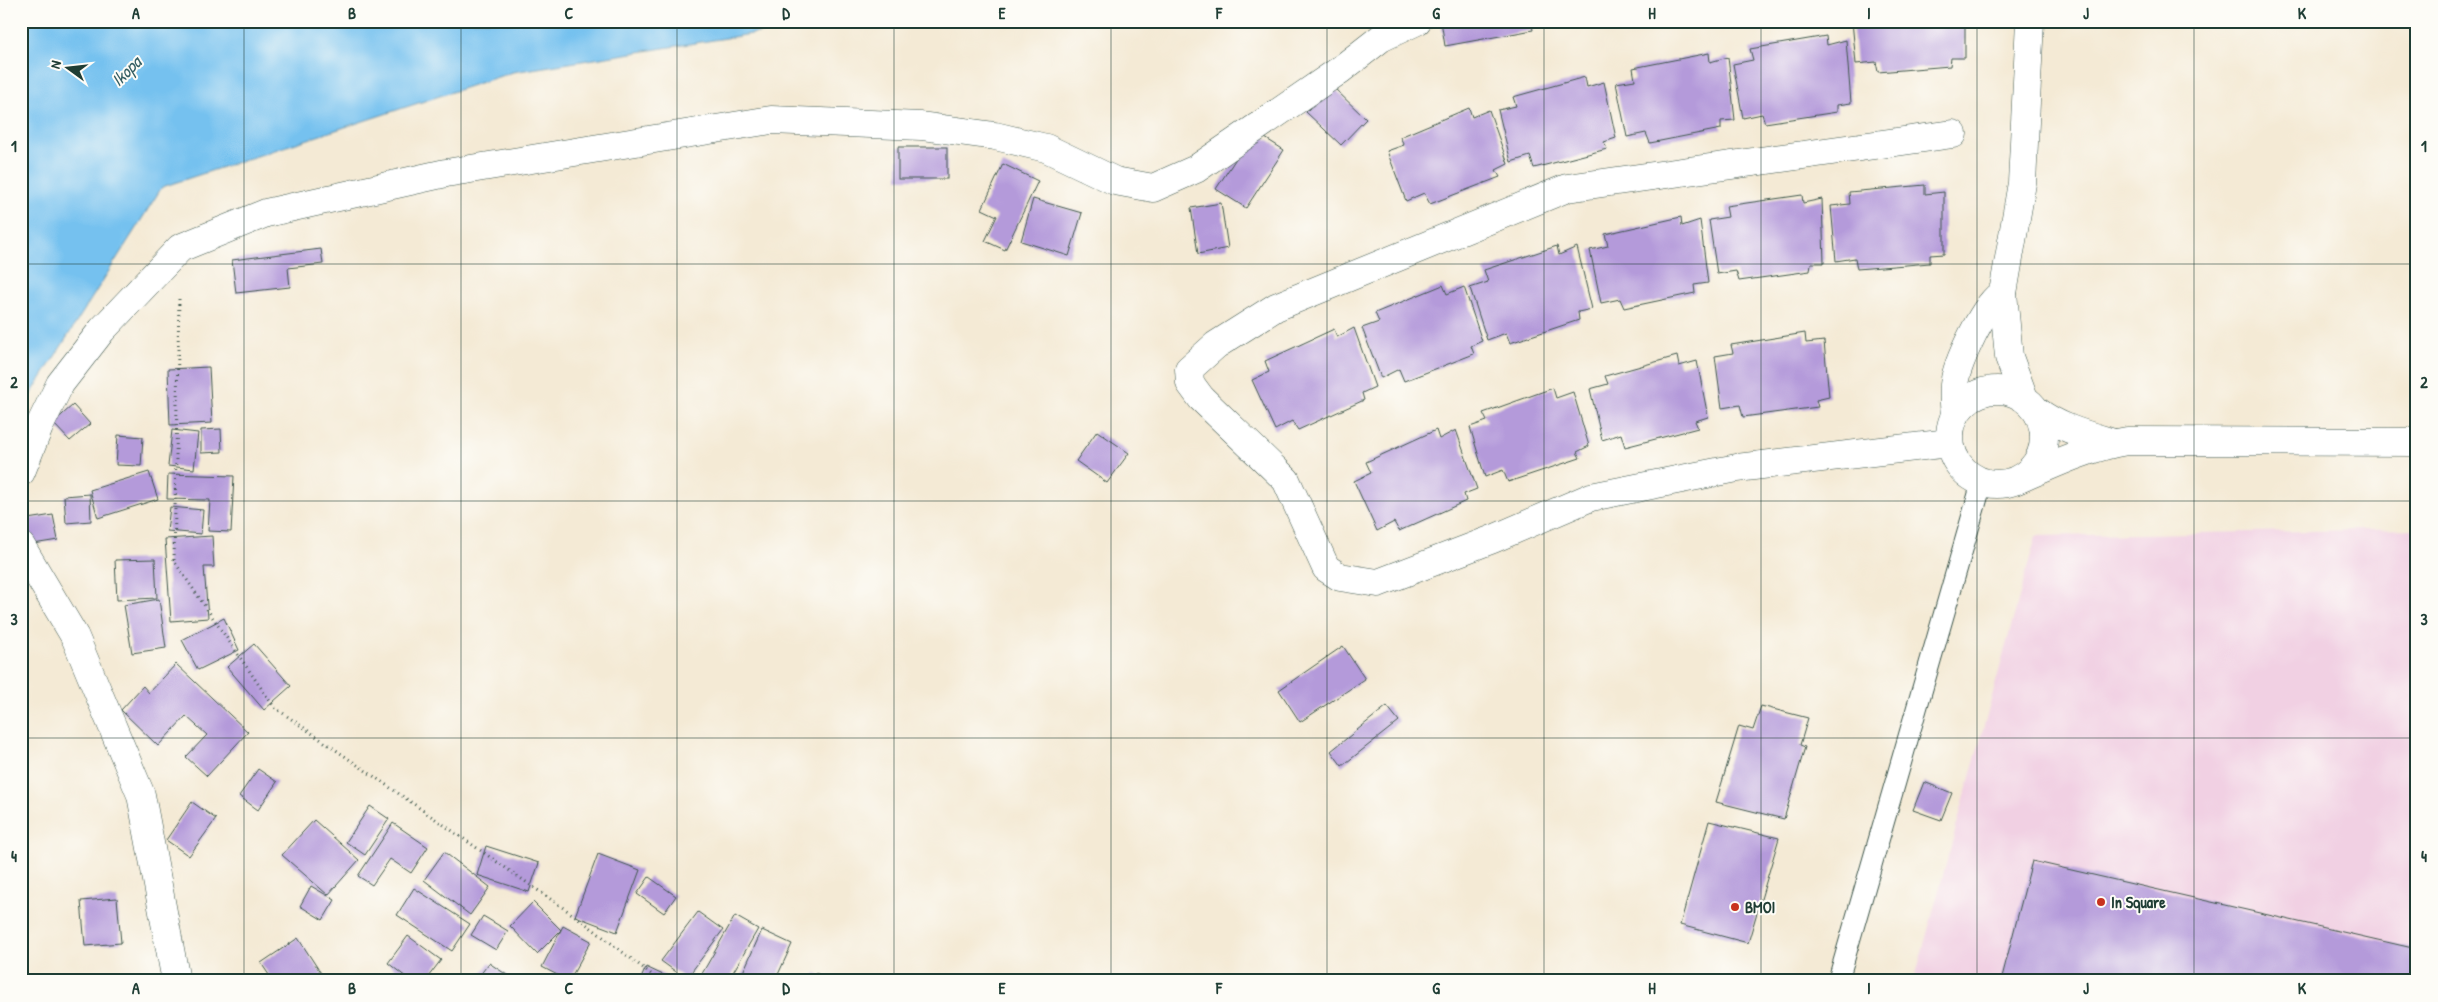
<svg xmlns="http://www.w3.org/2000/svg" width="2438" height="1002" viewBox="0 0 2438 1002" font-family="'Patrick Hand',sans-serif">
	<rect width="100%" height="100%" fill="#fdfcf7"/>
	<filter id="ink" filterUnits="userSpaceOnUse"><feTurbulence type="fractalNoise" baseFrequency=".02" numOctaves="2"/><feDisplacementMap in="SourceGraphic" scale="10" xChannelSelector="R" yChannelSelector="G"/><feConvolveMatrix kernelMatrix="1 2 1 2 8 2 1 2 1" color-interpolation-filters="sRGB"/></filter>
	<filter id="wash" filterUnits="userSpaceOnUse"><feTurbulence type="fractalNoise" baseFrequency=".0096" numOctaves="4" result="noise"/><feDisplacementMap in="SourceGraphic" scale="20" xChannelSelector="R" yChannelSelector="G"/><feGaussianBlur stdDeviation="1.12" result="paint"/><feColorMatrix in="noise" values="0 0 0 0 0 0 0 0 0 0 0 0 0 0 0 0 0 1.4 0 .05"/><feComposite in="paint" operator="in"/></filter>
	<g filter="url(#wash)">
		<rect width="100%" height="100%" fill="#f4ead5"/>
		<!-- built -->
		<polygon fill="#f1d0e3" points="2417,529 2417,981 1914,981 2036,536"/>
		<!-- water -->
		<polygon fill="#75c1ef" stroke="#4a7f92" points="21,21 833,21 513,72 162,187 21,410"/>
		<g id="blocks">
			<!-- building -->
			<g fill="#b49ada">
				<polygon points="1441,21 1531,21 1533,30 1445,46"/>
				<polygon points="1852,21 1965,21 1965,58 1951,58 1950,66 1878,72 1876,62 1856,64"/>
				<polygon points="1826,36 1827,45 1846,40 1851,103 1837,105 1837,112 1765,123 1762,114 1743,118 1733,64 1753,60 1750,49"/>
				<polygon points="1709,53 1710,62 1728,57 1735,120 1721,121 1721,129 1650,143 1646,133 1627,137 1616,83 1635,80 1633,68"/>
				<polygon points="1585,77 1587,87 1604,82 1616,138 1604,142 1607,149 1534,168 1530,156 1511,162 1498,110 1516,106 1513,97"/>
				<polygon points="1331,85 1366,119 1341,145 1306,112"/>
				<polygon points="1469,108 1472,117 1489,110 1508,164 1496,170 1500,177 1430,204 1424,193 1406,201 1387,151 1404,145 1400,137"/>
				<polygon points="1254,131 1284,150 1246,208 1216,189"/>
				<rect x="898" y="147" width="49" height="32"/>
				<polygon points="1003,164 1038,181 1005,250 985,241 997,216 982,209"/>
				<polygon points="1925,185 1925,194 1944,192 1944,254 1930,255 1930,263 1857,269 1855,258 1836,261 1831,206 1850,204 1849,192"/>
				<polygon points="1802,195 1803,203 1822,199 1824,263 1811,263 1810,271 1739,281 1736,271 1717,274 1709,220 1728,217 1726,206"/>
				<polygon points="1033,199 1082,213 1069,256 1021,241"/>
				<polygon points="1221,203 1228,248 1198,254 1191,208"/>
				<polygon points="1681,217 1682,226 1700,220 1708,283 1694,285 1695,293 1624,308 1620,299 1601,303 1590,250 1608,246 1605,234"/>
				<polygon points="1557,246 1559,255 1577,247 1592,309 1578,312 1579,320 1510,343 1506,333 1487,340 1470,288 1488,282 1484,270"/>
				<polygon points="321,249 323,264 288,268 290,287 236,293 232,260"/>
				<polygon points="1443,285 1447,294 1464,287 1482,341 1471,346 1474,354 1404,381 1399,369 1381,378 1362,328 1379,322 1375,313"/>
				<polygon points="1354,328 1375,387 1362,393 1364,400 1298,430 1292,421 1275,430 1252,380 1269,372 1265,361 1334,329 1337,337"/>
				<polygon points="1805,333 1806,343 1824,341 1829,397 1816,400 1818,407 1743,417 1740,405 1722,408 1715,356 1733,353 1731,345"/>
				<polygon points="1677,356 1679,366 1697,361 1708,417 1695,421 1698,428 1625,447 1621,434 1602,440 1590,389 1608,384 1605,376"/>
				<polygon points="209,367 212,423 170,425 168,369"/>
				<polygon points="1553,388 1556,398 1573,392 1589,446 1577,452 1580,458 1508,482 1503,470 1485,477 1470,427 1487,421 1483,413"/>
				<polygon points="73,405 90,424 70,441 53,423"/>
				<polygon points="221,429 222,452 201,453 201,430"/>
				<polygon points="172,430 198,433 194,469 168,466"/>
				<polygon points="1436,430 1439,439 1456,430 1477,489 1464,494 1466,501 1399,531 1394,522 1377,531 1354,481 1371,473 1366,462"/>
				<polygon points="1097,431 1129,453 1107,483 1076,461"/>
				<polygon points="118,435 143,437 141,466 116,465"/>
				<polygon points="149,472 158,499 98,518 90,490"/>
				<polygon points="168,474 234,476 231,532 208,531 210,500 167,499"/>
				<polygon points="90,494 91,521 66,523 64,496"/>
				<polygon points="170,507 203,510 201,534 167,531"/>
				<polygon points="53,515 58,540 21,546 21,520"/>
				<polygon points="212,536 214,567 204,567 208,618 171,621 165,539"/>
				<polygon points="155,559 157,598 117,600 115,560"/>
				<polygon points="159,599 166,648 132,653 124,605"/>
				<polygon points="224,618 239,650 198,670 182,640"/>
				<polygon points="254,644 291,686 264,710 227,667"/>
				<polygon points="1343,646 1365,679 1300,722 1279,690"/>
				<polygon points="176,664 248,732 207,776 186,757 207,735 186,716 158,746 121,710 143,686 149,693"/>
				<polygon points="1387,706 1399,721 1342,766 1331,751"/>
				<polygon points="1761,706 1808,718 1800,745 1805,747 1784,819 1716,802 1739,726 1753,730"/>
				<polygon points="258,769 277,782 258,810 239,796"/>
				<polygon points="1924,782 1952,793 1941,820 1913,810"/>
				<polygon points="192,802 216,819 189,856 166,840"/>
				<polygon points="370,806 389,819 365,855 346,842"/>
				<polygon points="314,820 359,860 328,895 282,855"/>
				<polygon points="1709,821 1779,838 1748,943 1680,925"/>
				<polygon points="393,823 428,847 411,873 390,859 372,885 358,876"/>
				<polygon points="486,846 539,863 529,892 477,875"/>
				<polygon points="444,852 490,887 470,915 424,880"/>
				<polygon points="598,854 640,870 617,932 575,916"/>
				<polygon points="2032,861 2417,949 2417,981 2001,981"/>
				<polygon points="649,877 676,896 664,913 637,894"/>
				<polygon points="311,886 335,900 323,920 300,906"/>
				<polygon points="414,888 470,924 452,951 397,915"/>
				<polygon points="117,898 121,943 85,946 81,901"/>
				<polygon points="533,902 561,930 537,954 510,926"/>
				<polygon points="698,912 723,930 686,979 661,961"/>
				<polygon points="483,916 508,931 496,950 471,935"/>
				<polygon points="735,916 758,929 728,981 701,981 699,979"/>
				<polygon points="563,926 591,941 569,981 542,967"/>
				<polygon points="762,930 792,944 775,981 739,981"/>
				<polygon points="408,936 441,960 425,981 411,981 388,963"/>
				<polygon points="298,938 326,981 273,981 261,963"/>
				<polygon points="489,963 516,981 477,979"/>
				<polygon points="646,967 676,981 640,981"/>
				<polygon points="816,973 830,981 812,981"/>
			</g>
		</g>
	</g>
	<g filter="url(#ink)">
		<use href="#blocks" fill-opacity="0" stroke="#3f574c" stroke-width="1"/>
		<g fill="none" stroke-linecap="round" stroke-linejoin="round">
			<defs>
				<polyline id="lane" points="1838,981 1982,482"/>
				<g id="street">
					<polyline points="1949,443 1737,468 1591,497 1493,539 1378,583 1340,577 1326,568 1286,480 1201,398 1190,383 1189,369 1216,345 1276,307 1567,188 1953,134"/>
					<polyline points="21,472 39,427 60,384 102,330 180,248 266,213 446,173 771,120 921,126 995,136 1046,148 1115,181 1153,188 1196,169 1340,70 1381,38 1417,21"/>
					<polyline points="21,546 75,637 141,795 176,981"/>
				</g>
				<g id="secondary">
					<circle cx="1997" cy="437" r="47"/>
					<polyline points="2024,398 2009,357 2003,293 2022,183 2030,21"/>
					<path d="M2037 411C2059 428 2087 435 2114 443"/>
					<path d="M1955 416C1954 406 1953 395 1954 385 1956 364 1985 302 2003 293"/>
					<path d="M2017 480C2052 465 2089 447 2127 441L2417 442"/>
				</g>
			</defs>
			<!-- lane casing -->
			<use href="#lane" stroke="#3f574c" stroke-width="22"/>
			<!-- street casing -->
			<use href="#street" stroke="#3f574c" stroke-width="29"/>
			<!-- secondary casing -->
			<use href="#secondary" stroke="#3f574c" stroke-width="29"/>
			<!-- path -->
			<polyline stroke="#3f574c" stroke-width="3" stroke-dasharray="1 4" stroke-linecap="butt" points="179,299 174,561 274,707 585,923 660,981"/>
			<!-- lane -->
			<use href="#lane" stroke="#fff" stroke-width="20"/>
			<!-- street -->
			<use href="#street" stroke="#fff" stroke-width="28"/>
			<!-- secondary -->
			<use href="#secondary" stroke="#fff" stroke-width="28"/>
		</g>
	</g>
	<!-- grid -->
	<path fill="none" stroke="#1f3d34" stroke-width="1" stroke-opacity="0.55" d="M244 21V981M461 21V981M677 21V981M894 21V981M1111 21V981M1327 21V981M1544 21V981M1761 21V981M1977 21V981M2194 21V981M21 264H2417M21 501H2417M21 738H2417"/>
	<!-- markers -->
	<g fill="#c8321e" stroke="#fdfcf7" stroke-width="2">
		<circle cx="2101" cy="902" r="5"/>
		<circle cx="1735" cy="907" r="5"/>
	</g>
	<g text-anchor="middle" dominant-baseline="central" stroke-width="4" stroke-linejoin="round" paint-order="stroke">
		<!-- poi labels -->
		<g font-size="16" font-weight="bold" fill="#1f3d34" stroke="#fdfcf7" text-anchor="start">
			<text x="2111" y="902">In Square</text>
			<text x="1745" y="907">BMOI</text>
		</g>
		<!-- water labels -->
		<g font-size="18" font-style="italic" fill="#345e63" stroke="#fdfcf7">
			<text transform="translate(126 71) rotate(-45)">Ikopa</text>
		</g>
	</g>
	<!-- margin -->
	<rect width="2438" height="1002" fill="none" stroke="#fdfcf7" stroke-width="55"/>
	<!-- north arrow -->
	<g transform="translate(68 68) rotate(285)" stroke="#fdfcf7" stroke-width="4" paint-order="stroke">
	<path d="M0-4L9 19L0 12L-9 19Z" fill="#1f3d34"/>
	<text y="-8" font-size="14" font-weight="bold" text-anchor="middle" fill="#1f3d34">N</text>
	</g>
	<rect x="28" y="28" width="2382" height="946" fill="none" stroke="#1f3d34" stroke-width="2"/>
	<g font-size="16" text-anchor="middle" font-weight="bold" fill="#1f3d34">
		<text x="136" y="19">A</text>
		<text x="352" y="19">B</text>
		<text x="569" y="19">C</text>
		<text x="786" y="19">D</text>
		<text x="1002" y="19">E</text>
		<text x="1219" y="19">F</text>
		<text x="1436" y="19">G</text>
		<text x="1652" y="19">H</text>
		<text x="1869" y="19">I</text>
		<text x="2086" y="19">J</text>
		<text x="2302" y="19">K</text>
		<text x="14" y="152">1</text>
		<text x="2424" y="152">1</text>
		<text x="14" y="388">2</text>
		<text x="2424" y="388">2</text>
		<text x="14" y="625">3</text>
		<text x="2424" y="625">3</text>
		<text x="14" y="862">4</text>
		<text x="2424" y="862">4</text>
		<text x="136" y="994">A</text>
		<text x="352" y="994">B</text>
		<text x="569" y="994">C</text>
		<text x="786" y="994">D</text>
		<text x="1002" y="994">E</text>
		<text x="1219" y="994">F</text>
		<text x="1436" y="994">G</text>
		<text x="1652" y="994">H</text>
		<text x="1869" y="994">I</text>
		<text x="2086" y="994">J</text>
		<text x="2302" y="994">K</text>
	</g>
</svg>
